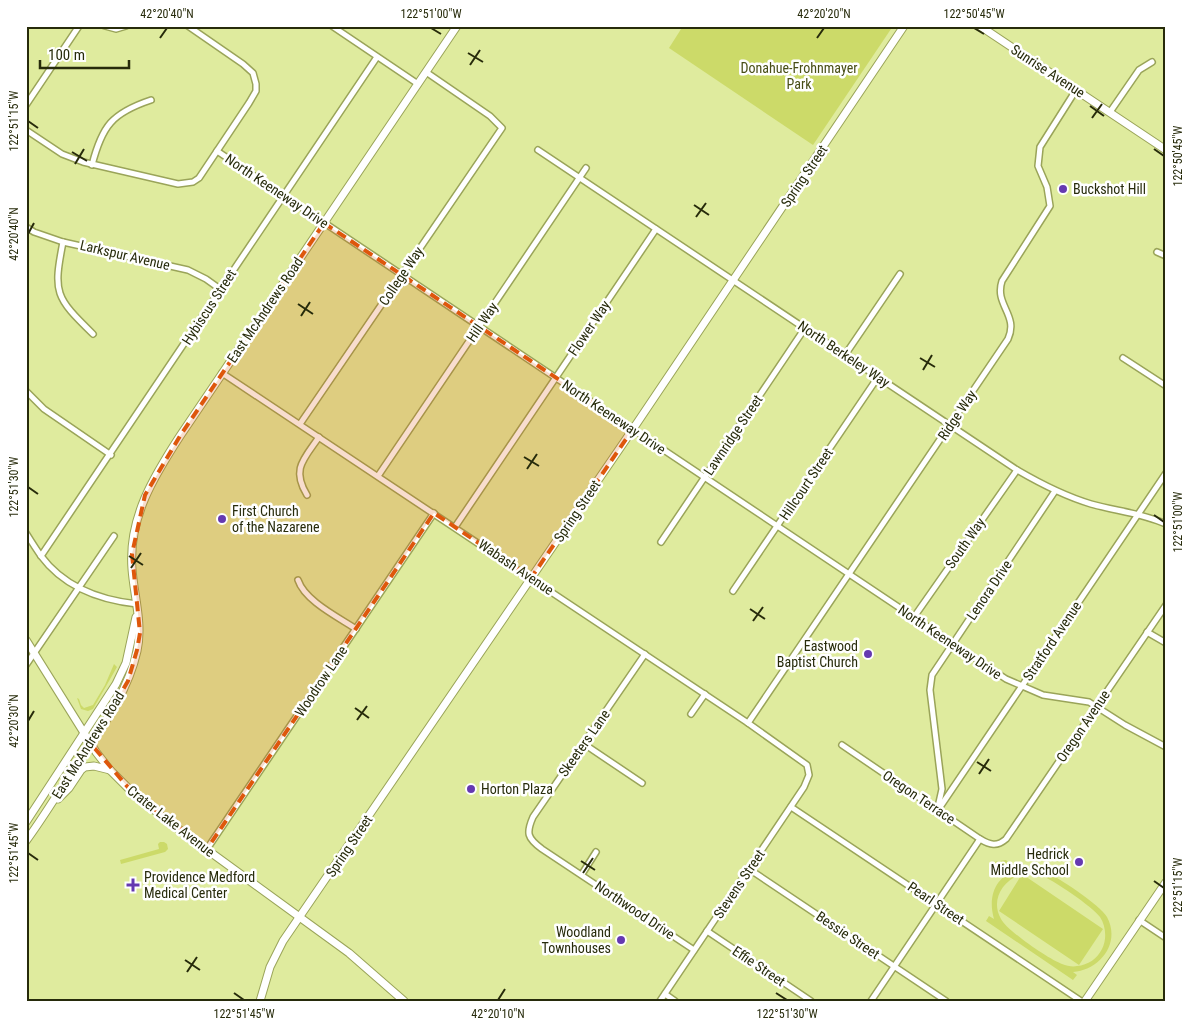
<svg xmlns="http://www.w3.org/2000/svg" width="1192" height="1027" viewBox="0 0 1192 1027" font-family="'Roboto Condensed',sans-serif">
	<rect width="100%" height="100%" fill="#dfeb9e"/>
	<!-- green -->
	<g fill="#ccda69" fill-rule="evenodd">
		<polygon points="683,26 893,26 813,145 669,48"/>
		<polygon points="114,664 117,667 93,709 88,711 81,709 77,698 79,699 81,705 84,708 93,705 105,685"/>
		<polygon points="160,842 164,842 167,844 168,849 165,852 121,864 120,860 159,849 158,844"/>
		<polygon points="1006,860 1008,862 999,876 989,869 993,862"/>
		<path d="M1029 867C1034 868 1039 868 1044 871 1058 877 1100 905 1107 917 1121 943 1100 970 1073 972L1077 975 1073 980 986 921 989 916 994 919C986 891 1000 870 1029 867ZM1029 873C1033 873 1036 873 1040 875 1052 879 1093 907 1100 917 1106 926 1107 939 1102 949 1097 959 1088 965 1077 966 1073 967 1067 966 1062 964 1050 960 1006 930 1001 919 990 900 1003 880 1022 874L999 911 1079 965 1103 929 1022 874Z"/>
	</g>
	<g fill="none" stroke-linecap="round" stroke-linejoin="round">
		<defs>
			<g id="street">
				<polyline points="105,26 116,29 126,26"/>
				<polyline points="332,26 418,84"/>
				<polyline points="26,105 79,26"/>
				<polyline points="1110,112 1139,70 1152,62"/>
				<polyline points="26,130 62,154 83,162 178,184 193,182 199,178 249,103 256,91 256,84 253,73 243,64 188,26"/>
				<path d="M538 150 1017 470C1041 484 1064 496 1091 504 1116 511 1142 513 1166 524"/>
				<polyline points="217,151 1006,679 1043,695 1089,702 1125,725 1166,747"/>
				<path d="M92 165C102 126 112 113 151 100"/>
				<polyline points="26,227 34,232 63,242 188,270 206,279 220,289"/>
				<path d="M63 242C53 293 55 297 93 334"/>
				<polyline points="1157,252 1166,256"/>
				<polyline points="845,355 900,274"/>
				<polyline points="1123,358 1166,386"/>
				<polyline points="222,373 748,723 807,765 809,775 804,787 660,1001"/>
				<polyline points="26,391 44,409 111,455"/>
				<polyline points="300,424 502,128 490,116 426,72"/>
				<polyline points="378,476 586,168"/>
				<path d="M307 495C291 469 304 459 319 437"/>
				<polyline points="455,527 656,229"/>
				<path d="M26 533C31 541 36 549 41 556 64 587 100 600 137 604"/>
				<polyline points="661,542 805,328"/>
				<polyline points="41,556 377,57"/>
				<path d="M298 580C305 601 338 617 356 629"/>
				<polyline points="733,591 878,377"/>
				<polyline points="914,617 1017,470"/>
				<polyline points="1147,632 1166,643"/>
				<path d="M645 654 533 817C526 833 527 838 542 849L694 950"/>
				<polyline points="26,665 114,536"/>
				<polyline points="691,714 705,694"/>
				<path d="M748 723 1008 339C1019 315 994 305 1002 281L1050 206 1047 187 1038 166 1040 147 1076 90"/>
				<polyline points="584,744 642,783"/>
				<path d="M842 745 980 839C990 845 997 847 1006 839L1166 605"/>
				<polyline points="791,807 1081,1001"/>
				<polyline points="938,807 942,789 930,690 932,675 1055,491"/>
				<polyline points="938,810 1166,473"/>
				<polyline points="207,849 434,513"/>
				<polyline points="749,869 946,1001"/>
				<polyline points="582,874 596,852"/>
				<polyline points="1139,920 1166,938"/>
				<polyline points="707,931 811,1001"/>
				<polyline points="665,994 675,1001"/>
				<polyline points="871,1001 980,839"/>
			</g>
			<g id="secondary">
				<polyline points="980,26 1166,150"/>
				<polyline points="26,640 96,752 110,770 132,792 169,822 349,953 404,1001"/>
				<polyline points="58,799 69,788 81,770 85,767 94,766 110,770"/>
				<polyline points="26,822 116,684 126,663 136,617"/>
				<path d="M26 841C43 818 57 794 73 771 97 734 127 696 137 651 143 624 134 596 132 569 128 518 154 476 180 436L457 26"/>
				<polyline points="260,1001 270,967 283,941 633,429 904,26"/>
				<polyline points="1085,1001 1166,882"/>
			</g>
		</defs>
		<!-- street casing -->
		<use href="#street" stroke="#9aa459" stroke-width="8"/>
		<!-- secondary casing -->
		<use href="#secondary" stroke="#9aa459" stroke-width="9"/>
		<!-- street -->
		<use href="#street" stroke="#fff" stroke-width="5"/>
		<!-- secondary -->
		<use href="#secondary" stroke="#fff" stroke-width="7"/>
	</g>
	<!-- marked area -->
	<path fill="#de570c" fill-opacity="0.2" stroke="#de570c" stroke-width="4" stroke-dasharray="10 6" stroke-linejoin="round" d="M324 223 633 429 531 578 434 513 207 849 132 792 91 744 128 681 137 650 140 633 132 554 145 495 180 436Z"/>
	<!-- ticks -->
	<path fill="none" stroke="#272b0b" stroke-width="2" d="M431 28 441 34M974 28 984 34M160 38 167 28M817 38 824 28M468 53 483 62M470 65 480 50M1090 106 1104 116M1092 118 1102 104M28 121 38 128M1154 149 1164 156M72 152 87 161M75 164 84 149M694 205 709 215M696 217 706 203M28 234 34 223M298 304 313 314M301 316 310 302M920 358 935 367M923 370 932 355M524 457 539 466M527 469 537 454M28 487 38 494M1154 515 1164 522M129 556 143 565M131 568 141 553M750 609 765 619M753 621 763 607M355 708 369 718M357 720 367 706M28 721 34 711M977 762 991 771M979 774 989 759M28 853 38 860M581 861 595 870M583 873 593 858M1154 881 1164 888M185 960 200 970M187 972 197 957M234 993 244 1000M776 993 787 1000M498 1000 505 989"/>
	<!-- markers -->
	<g fill="#6539b1" stroke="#fff" stroke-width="2">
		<circle cx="1063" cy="189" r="5"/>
		<circle cx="222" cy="519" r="5"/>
		<circle cx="868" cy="654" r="5"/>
		<circle cx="471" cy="789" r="5"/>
		<circle cx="1079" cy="862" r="5"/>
		<path d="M130.5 877.5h5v5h5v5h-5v5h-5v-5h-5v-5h5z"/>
		<circle cx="621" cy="940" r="5"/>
	</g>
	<g text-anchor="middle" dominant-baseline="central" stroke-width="5" stroke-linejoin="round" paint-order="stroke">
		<!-- park labels -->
		<g font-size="14" fill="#484e16" stroke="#fff">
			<text x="799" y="68">Donahue-Frohnmayer<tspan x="799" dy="16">Park</tspan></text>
		</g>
		<!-- street labels -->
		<g font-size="14" fill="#272b0b" stroke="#fff">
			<text transform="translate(1048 71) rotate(33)">Sunrise Avenue</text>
			<text transform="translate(804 176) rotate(-56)">Spring Street</text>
			<text transform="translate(277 191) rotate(34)">North Keeneway Drive</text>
			<text transform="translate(125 255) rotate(13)">Larkspur Avenue</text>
			<text transform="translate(401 276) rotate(-56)">College Way</text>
			<text transform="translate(209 307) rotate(-57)">Hybiscus Street</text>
			<text transform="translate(265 310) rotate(-56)">East McAndrews Road</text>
			<text transform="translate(482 322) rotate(-56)">Hill Way</text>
			<text transform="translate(589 328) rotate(-56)">Flower Way</text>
			<text transform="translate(844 354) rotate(34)">North Berkeley Way</text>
			<text transform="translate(957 415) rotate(-56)">Ridge Way</text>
			<text transform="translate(614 417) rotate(34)">North Keeneway Drive</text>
			<text transform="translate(733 435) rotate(-56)">Lawnridge Street</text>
			<text transform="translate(806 484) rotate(-56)">Hillcourt Street</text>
			<text transform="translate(577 511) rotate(-56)">Spring Street</text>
			<text transform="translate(965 543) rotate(-55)">South Way</text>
			<text transform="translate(516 567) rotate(34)">Wabash Avenue</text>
			<text transform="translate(989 590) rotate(-56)">Lenora Drive</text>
			<text transform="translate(1052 641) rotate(-56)">Stratford Avenue</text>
			<text transform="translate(950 642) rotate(34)">North Keeneway Drive</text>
			<text transform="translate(321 681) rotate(-56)">Woodrow Lane</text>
			<text transform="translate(1083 726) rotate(-56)">Oregon Avenue</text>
			<text transform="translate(584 743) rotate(-55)">Skeeters Lane</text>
			<text transform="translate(88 745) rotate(-58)">East McAndrews Road</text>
			<text transform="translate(919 797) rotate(34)">Oregon Terrace</text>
			<text transform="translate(171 821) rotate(38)">Crater Lake Avenue</text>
			<text transform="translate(349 846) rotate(-56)">Spring Street</text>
			<text transform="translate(739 884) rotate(-56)">Stevens Street</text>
			<text transform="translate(936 903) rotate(34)">Pearl Street</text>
			<text transform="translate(635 910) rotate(34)">Northwood Drive</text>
			<text transform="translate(848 935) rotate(34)">Bessie Street</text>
			<text transform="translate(759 966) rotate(34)">Effie Street</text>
		</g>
		<!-- poi labels -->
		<g font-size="14" fill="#272b0b" stroke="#fff" text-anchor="start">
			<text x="1073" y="189">Buckshot Hill</text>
			<text x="232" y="511">First Church<tspan x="232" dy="16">of the Nazarene</tspan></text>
			<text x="858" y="646" text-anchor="end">Eastwood<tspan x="858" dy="16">Baptist Church</tspan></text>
			<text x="481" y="789">Horton Plaza</text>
			<text x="1069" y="854" text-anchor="end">Hedrick<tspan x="1069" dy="16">Middle School</tspan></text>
			<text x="144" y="877">Providence Medford<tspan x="144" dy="16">Medical Center</tspan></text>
			<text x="611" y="932" text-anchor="end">Woodland<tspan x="611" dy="16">Townhouses</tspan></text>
		</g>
	</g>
	<!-- border -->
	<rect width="1192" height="1027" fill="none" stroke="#ffffff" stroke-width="55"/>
	<!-- scale -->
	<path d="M40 60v8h89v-8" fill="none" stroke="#272b0b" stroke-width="2.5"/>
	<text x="48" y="60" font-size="15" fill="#272b0b" stroke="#ffffff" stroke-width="4" paint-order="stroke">100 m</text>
	<rect x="28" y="28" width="1136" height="972" fill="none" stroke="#272b0b" stroke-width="2"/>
	<g font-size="12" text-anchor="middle" fill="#272b0b">
		<text x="167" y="18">42°20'40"N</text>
		<text x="431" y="18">122°51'00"W</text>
		<text x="824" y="18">42°20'20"N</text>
		<text x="974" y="18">122°50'45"W</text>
		<text transform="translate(14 121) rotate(-90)" y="4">122°51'15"W</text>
		<text transform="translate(1178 156) rotate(-90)" y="4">122°50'45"W</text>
		<text transform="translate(14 234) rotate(-90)" y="4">42°20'40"N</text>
		<text transform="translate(14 487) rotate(-90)" y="4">122°51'30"W</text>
		<text transform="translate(1178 522) rotate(-90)" y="4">122°51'00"W</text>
		<text transform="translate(14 721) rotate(-90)" y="4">42°20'30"N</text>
		<text transform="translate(14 853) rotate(-90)" y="4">122°51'45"W</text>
		<text transform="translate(1178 888) rotate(-90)" y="4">122°51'15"W</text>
		<text x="244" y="1018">122°51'45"W</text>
		<text x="498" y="1018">42°20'10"N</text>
		<text x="787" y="1018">122°51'30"W</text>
	</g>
</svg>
